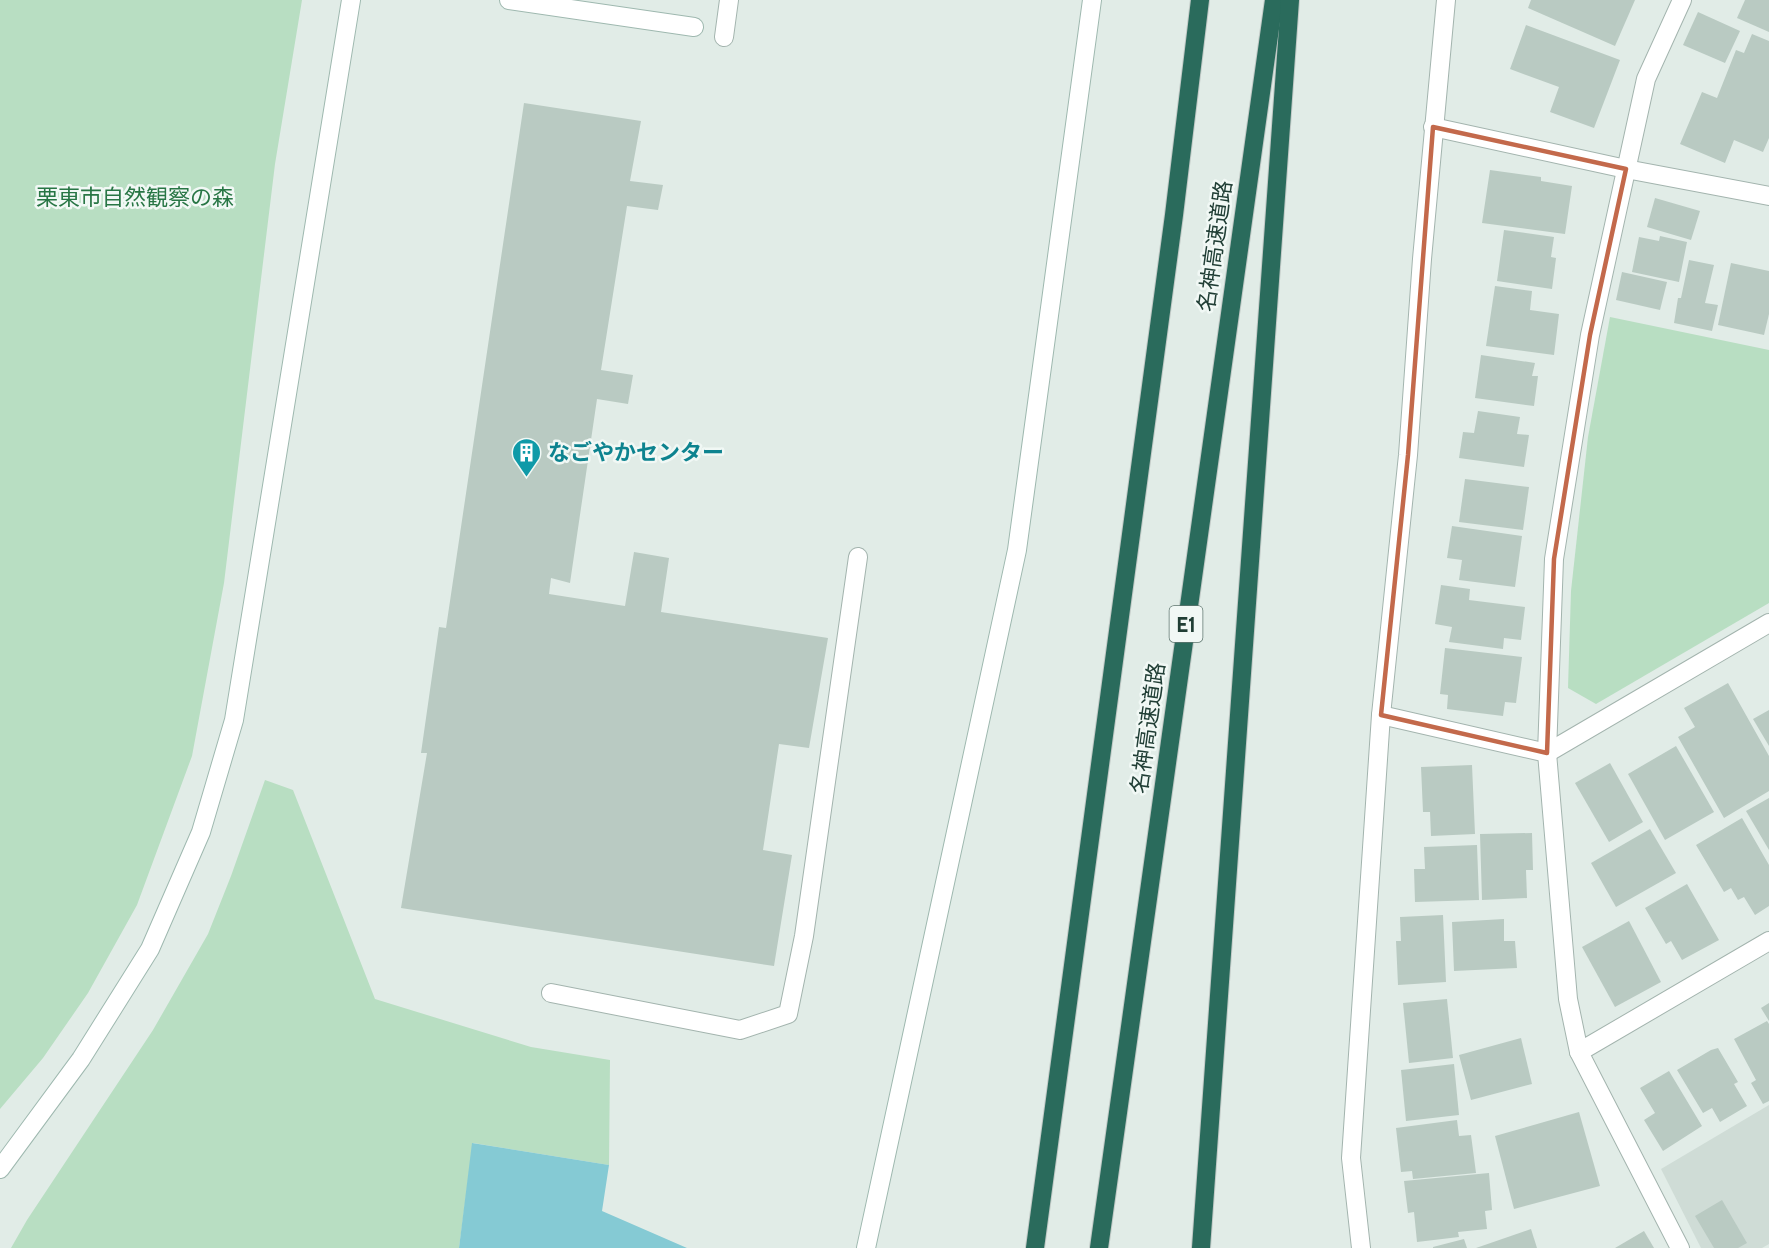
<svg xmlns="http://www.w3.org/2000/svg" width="1769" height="1248" viewBox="0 0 1769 1248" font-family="Cabin,'Noto Sans JP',sans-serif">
	<rect width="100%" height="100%" fill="#e1ece7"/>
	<!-- built -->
	<polygon fill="#cfdcd6" points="1769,1105 1769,1244 1762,1248 1701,1248 1661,1169"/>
	<!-- green -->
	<g fill="#b8dec2">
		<polygon points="0,0 302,0 275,164 224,583 192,756 137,905 88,993 43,1058 0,1109"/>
		<polygon points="1610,317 1769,350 1769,603 1596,704 1568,688 1571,591 1588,437"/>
		<polygon points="265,780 293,790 375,999 531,1047 610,1060 609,1165 473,1143 459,1248 11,1248 27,1220 153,1030 208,934 231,876"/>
	</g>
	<!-- water -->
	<polygon fill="#85cad4" points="472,1143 609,1165 602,1211 687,1248 459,1248"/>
	<!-- building -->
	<g fill="#b9cac2">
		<polygon points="1531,0 1635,0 1615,46 1528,8"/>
		<polygon points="1745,0 1769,0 1769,32 1737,18"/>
		<polygon points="1698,12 1740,31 1725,63 1683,45"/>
		<polygon points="1526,25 1620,60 1594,128 1550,112 1559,87 1510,69"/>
		<polygon points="1752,34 1769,41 1769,138 1763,152 1734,140 1725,163 1680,144 1702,92 1717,98 1736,50 1744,53"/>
		<polygon points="524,103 641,121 630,181 663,185 658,210 627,206 601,370 633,375 628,404 597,399 570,583 551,578 549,594 625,606 634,552 669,558 661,612 828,638 809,748 779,744 763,850 792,855 774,966 401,908 427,753 421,753 439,627 446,628"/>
		<polygon points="1490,170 1541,177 1541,181 1572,186 1565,234 1482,223"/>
		<polygon points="1655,198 1700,211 1691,240 1647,227"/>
		<polygon points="1504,230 1554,237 1551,257 1556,258 1552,289 1497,281"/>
		<polygon points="1660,236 1687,242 1679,282 1632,272 1639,237 1659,241"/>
		<polygon points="1689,260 1714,265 1705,303 1718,305 1712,331 1674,323 1678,298 1681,298"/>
		<polygon points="1731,263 1769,271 1769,314 1764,335 1718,325"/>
		<polygon points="1622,272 1667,282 1660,310 1616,300"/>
		<polygon points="1495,286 1532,291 1530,310 1559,314 1554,355 1486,346"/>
		<polygon points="1481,355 1535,363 1532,376 1538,376 1534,406 1475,398"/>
		<polygon points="1478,411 1520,417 1517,434 1529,435 1524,467 1459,458 1463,432 1474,433"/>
		<polygon points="1465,479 1529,487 1523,530 1459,522"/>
		<polygon points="1452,526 1522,536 1515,587 1459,580 1462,560 1447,558"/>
		<polygon points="1441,585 1470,589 1469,600 1525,607 1521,640 1504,638 1503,649 1449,642 1452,627 1435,624"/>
		<polygon points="1445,648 1522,657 1516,703 1505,702 1503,716 1447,709 1448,695 1440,694"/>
		<polygon points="1728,683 1769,756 1769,791 1724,818 1678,737 1695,727 1684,708"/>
		<polygon points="1769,710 1769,746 1753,719"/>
		<polygon points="1676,746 1714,812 1665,840 1628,774"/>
		<polygon points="1610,763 1643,822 1609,842 1575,783"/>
		<polygon points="1472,765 1475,834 1431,836 1430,812 1423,812 1421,767"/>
		<polygon points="1769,798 1769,850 1746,811"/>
		<polygon points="1742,818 1769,865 1769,906 1755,915 1744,897 1738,900 1731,888 1724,892 1696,845"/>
		<polygon points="1650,829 1676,873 1616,907 1591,863"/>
		<polygon points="1532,833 1533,870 1526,870 1527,898 1482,900 1480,834"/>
		<polygon points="1477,845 1479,900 1415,902 1414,869 1425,869 1424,847"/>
		<polygon points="1687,884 1719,940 1682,960 1671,941 1666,944 1645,908"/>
		<polygon points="1443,915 1446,982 1398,985 1396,941 1401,941 1400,917"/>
		<polygon points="1504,919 1504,941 1515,941 1517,968 1454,971 1452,922"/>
		<polygon points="1629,921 1661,982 1615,1007 1582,947"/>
		<polygon points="1447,999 1453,1058 1409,1063 1403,1003"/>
		<polygon points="1769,1003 1769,1021 1761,1008"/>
		<polygon points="1767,1021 1769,1024 1769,1101 1763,1104 1751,1083 1756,1080 1734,1039"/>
		<polygon points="1521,1038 1532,1084 1471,1100 1459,1055"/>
		<polygon points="1718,1048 1738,1082 1734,1084 1747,1106 1720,1122 1712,1108 1703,1113 1677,1070 1711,1050"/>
		<polygon points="1454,1064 1459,1115 1406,1121 1401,1070"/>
		<polygon points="1669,1071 1702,1126 1663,1151 1644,1120 1655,1113 1640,1088"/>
		<polygon points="1579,1112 1600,1186 1514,1209 1495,1136"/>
		<polygon points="1457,1120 1459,1136 1471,1135 1476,1173 1413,1179 1412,1171 1401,1172 1396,1128"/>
		<polygon points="1489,1173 1492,1210 1485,1211 1487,1229 1458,1232 1459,1237 1417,1242 1414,1212 1408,1213 1404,1181"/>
		<polygon points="1722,1200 1747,1243 1738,1248 1714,1248 1695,1216"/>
		<polygon points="1531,1229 1537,1248 1476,1248"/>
		<polygon points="1644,1231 1654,1248 1615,1248"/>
		<polygon points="1464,1239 1467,1248 1433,1248 1433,1247"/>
	</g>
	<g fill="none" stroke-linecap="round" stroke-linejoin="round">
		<defs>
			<g id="lane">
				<polyline points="724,37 729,0"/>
				<polyline points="551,993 740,1030 788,1014 804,936 858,557"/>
			</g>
			<g id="street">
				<polyline points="1433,127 1626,169 1769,196"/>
				<polyline points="1381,715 1547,753 1769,623"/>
				<polyline points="1579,1052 1769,941"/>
				<polyline points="1361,1248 1351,1158 1381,715 1408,455 1422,259 1446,0"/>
				<polyline points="1680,1248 1579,1052 1568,999 1547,753 1554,559 1590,335 1646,79 1682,0"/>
			</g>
			<g id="secondary">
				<polyline points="509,0 694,27"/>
				<polyline points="0,1169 81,1059 150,949 201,832 234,720 351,0"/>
				<polyline points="866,1248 1017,550 1092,0"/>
			</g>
			<g id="highway">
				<polyline points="1035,1248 1174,215 1200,0"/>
				<polyline points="1099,1248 1274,0"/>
				<polyline points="1201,1248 1290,0"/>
			</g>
		</defs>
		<!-- lane casing -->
		<use href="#lane" stroke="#a3b4ae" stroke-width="20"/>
		<!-- street casing -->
		<use href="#street" stroke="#a3b4ae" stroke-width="20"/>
		<!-- secondary casing -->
		<use href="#secondary" stroke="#9eb8af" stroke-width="20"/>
		<!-- highway casing -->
		<use href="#highway" stroke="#c1c9c6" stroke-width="20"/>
		<!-- lane -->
		<use href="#lane" stroke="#fff" stroke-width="18"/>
		<!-- street -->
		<use href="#street" stroke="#fff" stroke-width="18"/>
		<!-- secondary -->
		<use href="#secondary" stroke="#fff" stroke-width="18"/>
		<!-- highway -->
		<use href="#highway" stroke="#2a6b5c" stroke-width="18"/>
	</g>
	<!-- marked area -->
	<path fill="none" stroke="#c3694b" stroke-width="4.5" stroke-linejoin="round" d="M1433 127 1626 169 1590 335 1554 559 1547 753 1381 715 1408 455Z"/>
	<!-- icons -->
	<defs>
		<symbol id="building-pin" viewBox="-11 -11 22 30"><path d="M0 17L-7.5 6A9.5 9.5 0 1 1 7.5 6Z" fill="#0f9aa8" stroke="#f1f8f5"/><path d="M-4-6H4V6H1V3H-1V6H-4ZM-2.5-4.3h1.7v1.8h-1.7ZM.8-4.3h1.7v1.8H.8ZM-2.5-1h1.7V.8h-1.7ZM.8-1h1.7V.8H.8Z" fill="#fff"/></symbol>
	</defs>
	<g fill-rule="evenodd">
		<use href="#building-pin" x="510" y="436" width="33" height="45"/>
	</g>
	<g text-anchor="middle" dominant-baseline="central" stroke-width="5" stroke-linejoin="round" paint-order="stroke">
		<!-- shield labels -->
		<rect fill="#f1f8f5" stroke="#5f766f" stroke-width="1.5" x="1169.5" y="606" width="33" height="36" rx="4.5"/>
		<g font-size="21" font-weight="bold" fill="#203e35">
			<text x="1186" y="624">E1</text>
		</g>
		<!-- park labels -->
		<g font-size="22" fill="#287645" stroke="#f1f8f5">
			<text x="135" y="197">栗東市自然観察の森</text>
		</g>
		<!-- street labels -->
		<g font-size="22" fill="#203e35" stroke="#f1f8f5">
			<text transform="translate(1215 246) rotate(-82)">名神高速道路</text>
			<text transform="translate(1148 728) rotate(-82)">名神高速道路</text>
		</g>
		<!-- culture labels -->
		<g font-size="22" font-weight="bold" fill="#0d838f" stroke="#f1f8f5" text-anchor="start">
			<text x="548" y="452">なごやかセンター</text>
		</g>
	</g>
</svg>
